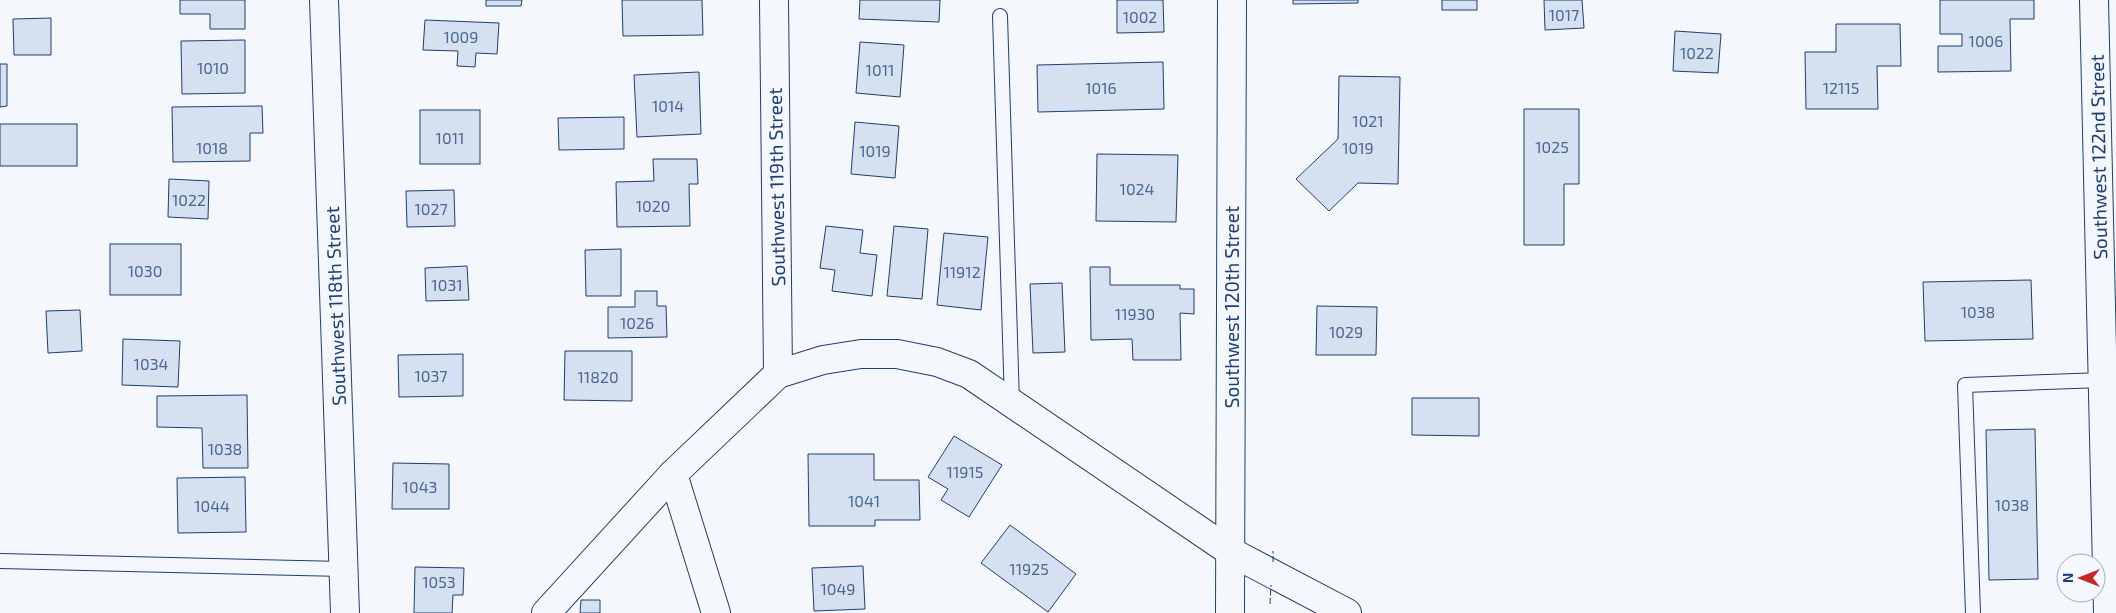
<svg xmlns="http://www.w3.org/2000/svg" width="2116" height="613" viewBox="0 0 2116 613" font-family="'Exo 2',sans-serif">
	<rect width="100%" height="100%" fill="#f4f7fb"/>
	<!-- building -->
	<g fill="#d5e0f0" stroke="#1d3f73">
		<polygon points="180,0 245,0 245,29 210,29 210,14 180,14"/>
		<polygon points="486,0 522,0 521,6 486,6"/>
		<polygon points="622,0 702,0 703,35 623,36"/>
		<polygon points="860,0 940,0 939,22 859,19"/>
		<polygon points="1117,0 1163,0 1164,32 1117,33"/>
		<polygon points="1293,0 1358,0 1358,3 1293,4"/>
		<rect x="1442" y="0" width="35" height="10"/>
		<polygon points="1544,0 1582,0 1584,28 1545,30"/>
		<polygon points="1940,0 2034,0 2034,19 2010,19 2011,71 1938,72 1938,46 1962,46 1962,34 1940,34"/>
		<polygon points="51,18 51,55 14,55 13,19"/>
		<polygon points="425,20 499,23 497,54 476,53 475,67 457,66 458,51 423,50"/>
		<polygon points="1836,24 1900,24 1901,66 1877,66 1878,109 1806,109 1805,52 1836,52"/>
		<polygon points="1675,31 1721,34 1718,73 1673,71"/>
		<polygon points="245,40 245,93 182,94 181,41"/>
		<polygon points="860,42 904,45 900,97 856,93"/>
		<polygon points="1163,62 1164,109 1038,112 1037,65"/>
		<polygon points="0,64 7,64 7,106 0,107"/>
		<polygon points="699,72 701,134 637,137 634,75"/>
		<polygon points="1339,76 1400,77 1398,184 1358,183 1329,211 1296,179 1338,139"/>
		<polygon points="262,106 263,133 250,133 250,161 173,162 172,107"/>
		<polygon points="1524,109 1579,109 1579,184 1564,184 1564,245 1524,245"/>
		<rect x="420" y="110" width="60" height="54"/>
		<polygon points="624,117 624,149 559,150 558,118"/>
		<polygon points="855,122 899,126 895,178 851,174"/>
		<rect x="0" y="124" width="77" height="42"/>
		<polygon points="1097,154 1178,155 1176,222 1096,221"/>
		<polygon points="653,159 697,159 698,184 689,184 690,226 617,227 616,182 654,181"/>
		<polygon points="169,179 209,181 208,219 168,217"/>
		<polygon points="454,190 455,226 407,227 406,191"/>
		<polygon points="826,226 863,230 860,253 877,255 872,296 832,291 835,270 820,268"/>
		<polygon points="894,226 928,229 922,299 887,296"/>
		<polygon points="944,233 988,237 981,310 937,305"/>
		<rect x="110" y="244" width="71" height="51"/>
		<polygon points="621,249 621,296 586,296 585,250"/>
		<polygon points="467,266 469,300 426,301 425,268"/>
		<polygon points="1090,267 1110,267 1110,285 1180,285 1180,289 1194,289 1194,314 1180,313 1181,360 1133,360 1132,339 1091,340"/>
		<polygon points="2031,280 2033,339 1925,341 1923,282"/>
		<polygon points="1062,283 1065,352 1033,353 1030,284"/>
		<polygon points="635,291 657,291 657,306 666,306 667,337 608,338 608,307 635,307"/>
		<polygon points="1317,306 1377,307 1376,355 1316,355"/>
		<polygon points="80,310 82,351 48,353 46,311"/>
		<polygon points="123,339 180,341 178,387 122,385"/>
		<polygon points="565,351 632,351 632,401 564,400"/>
		<polygon points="463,354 463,396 399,397 398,355"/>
		<polygon points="247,395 248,468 203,468 202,428 157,427 157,396"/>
		<polygon points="1412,398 1479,398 1479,436 1412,435"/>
		<polygon points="2035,429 2038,579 1989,580 1986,430"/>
		<polygon points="954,436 1002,465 969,517 941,500 948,489 928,477"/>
		<polygon points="808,454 874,454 874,480 919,480 920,520 875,520 875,526 809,526"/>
		<polygon points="393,463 449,464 449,509 392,509"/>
		<polygon points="245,477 246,532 178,533 177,478"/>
		<polygon points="1010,525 1076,574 1048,612 981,563"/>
		<polygon points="863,566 865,609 814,611 812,568"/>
		<polygon points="415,567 464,568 463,595 453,595 452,613 414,613"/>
		<polygon points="581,600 600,600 600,613 580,613"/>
	</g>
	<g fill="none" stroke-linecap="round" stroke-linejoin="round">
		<defs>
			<g id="service">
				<polyline points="1000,16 1012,403"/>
				<polyline points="0,561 344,569"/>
				<polyline points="1973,613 1965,385 2103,380"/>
			</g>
			<g id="minor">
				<polyline points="324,0 345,613"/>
				<polyline points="774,0 778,374"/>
				<polyline points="2094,0 2108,613"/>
				<polyline points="673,474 716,613"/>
				<polyline points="546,613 673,474 778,374 823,360 861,354 897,354 937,362 969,374 1231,552 1347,613"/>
			</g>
			<polyline id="tertiary" points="1230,613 1232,0"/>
		</defs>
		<!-- service casing -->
		<use href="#service" stroke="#1d3f73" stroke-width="16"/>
		<!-- minor casing -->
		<use href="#minor" stroke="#1d3f73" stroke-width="30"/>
		<!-- tertiary casing -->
		<use href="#tertiary" stroke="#1d3f73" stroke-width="30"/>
		<!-- service -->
		<use href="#service" stroke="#f4f7fb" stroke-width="14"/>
		<!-- minor -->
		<use href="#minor" stroke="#f4f7fb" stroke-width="28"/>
		<!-- tertiary -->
		<use href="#tertiary" stroke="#f4f7fb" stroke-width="28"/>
		<!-- fence -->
		<g stroke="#1d3f73" stroke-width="1" stroke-dasharray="6 2.5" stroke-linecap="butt">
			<polyline points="1273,562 1273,551"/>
			<polyline points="1270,604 1271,585"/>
		</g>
	</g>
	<g text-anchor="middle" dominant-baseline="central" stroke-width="4" stroke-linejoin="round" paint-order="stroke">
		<!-- number labels -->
		<g font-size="16" fill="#4b6792">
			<text x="1564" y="14">1017</text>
			<text x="1140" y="16">1002</text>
			<text x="461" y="36">1009</text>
			<text x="1986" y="40">1006</text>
			<text x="1697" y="52">1022</text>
			<text x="213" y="67">1010</text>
			<text x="880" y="69">1011</text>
			<text x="1101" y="87">1016</text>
			<text x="1841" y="87">12115</text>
			<text x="668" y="105">1014</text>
			<text x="1368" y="120">1021</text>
			<text x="450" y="137">1011</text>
			<text x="1552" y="146">1025</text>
			<text x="212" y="147">1018</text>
			<text x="1358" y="147">1019</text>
			<text x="875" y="150">1019</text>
			<text x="1137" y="188">1024</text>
			<text x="189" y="199">1022</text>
			<text x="653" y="205">1020</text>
			<text x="431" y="208">1027</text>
			<text x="145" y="270">1030</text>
			<text x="962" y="271">11912</text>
			<text x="447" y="284">1031</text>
			<text x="1978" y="311">1038</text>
			<text x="1135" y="313">11930</text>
			<text x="637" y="322">1026</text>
			<text x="1346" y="331">1029</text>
			<text x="151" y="363">1034</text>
			<text x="431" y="375">1037</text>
			<text x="598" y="376">11820</text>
			<text x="225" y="448">1038</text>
			<text x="965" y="471">11915</text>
			<text x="420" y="486">1043</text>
			<text x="864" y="500">1041</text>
			<text x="2012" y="504">1038</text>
			<text x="212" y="505">1044</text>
			<text x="1029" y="568">11925</text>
			<text x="439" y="581">1053</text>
			<text x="838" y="588">1049</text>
		</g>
		<!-- street labels -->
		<g font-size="19" fill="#1d3f73" stroke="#f4f7fb">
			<text transform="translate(2098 157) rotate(-91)">Southwest 122nd Street</text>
			<text transform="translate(776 187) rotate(-91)">Southwest 119th Street</text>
			<text transform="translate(335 306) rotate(-92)">Southwest 118th Street</text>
			<text transform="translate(1231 307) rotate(-90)">Southwest 120th Street</text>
		</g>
	</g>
	<!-- north arrow -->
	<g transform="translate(2081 578) rotate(270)"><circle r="24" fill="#f4f7fb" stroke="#9eadc5"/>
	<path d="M0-4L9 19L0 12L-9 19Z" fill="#c62828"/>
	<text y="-8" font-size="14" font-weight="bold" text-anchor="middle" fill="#1d3f73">N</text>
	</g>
</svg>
